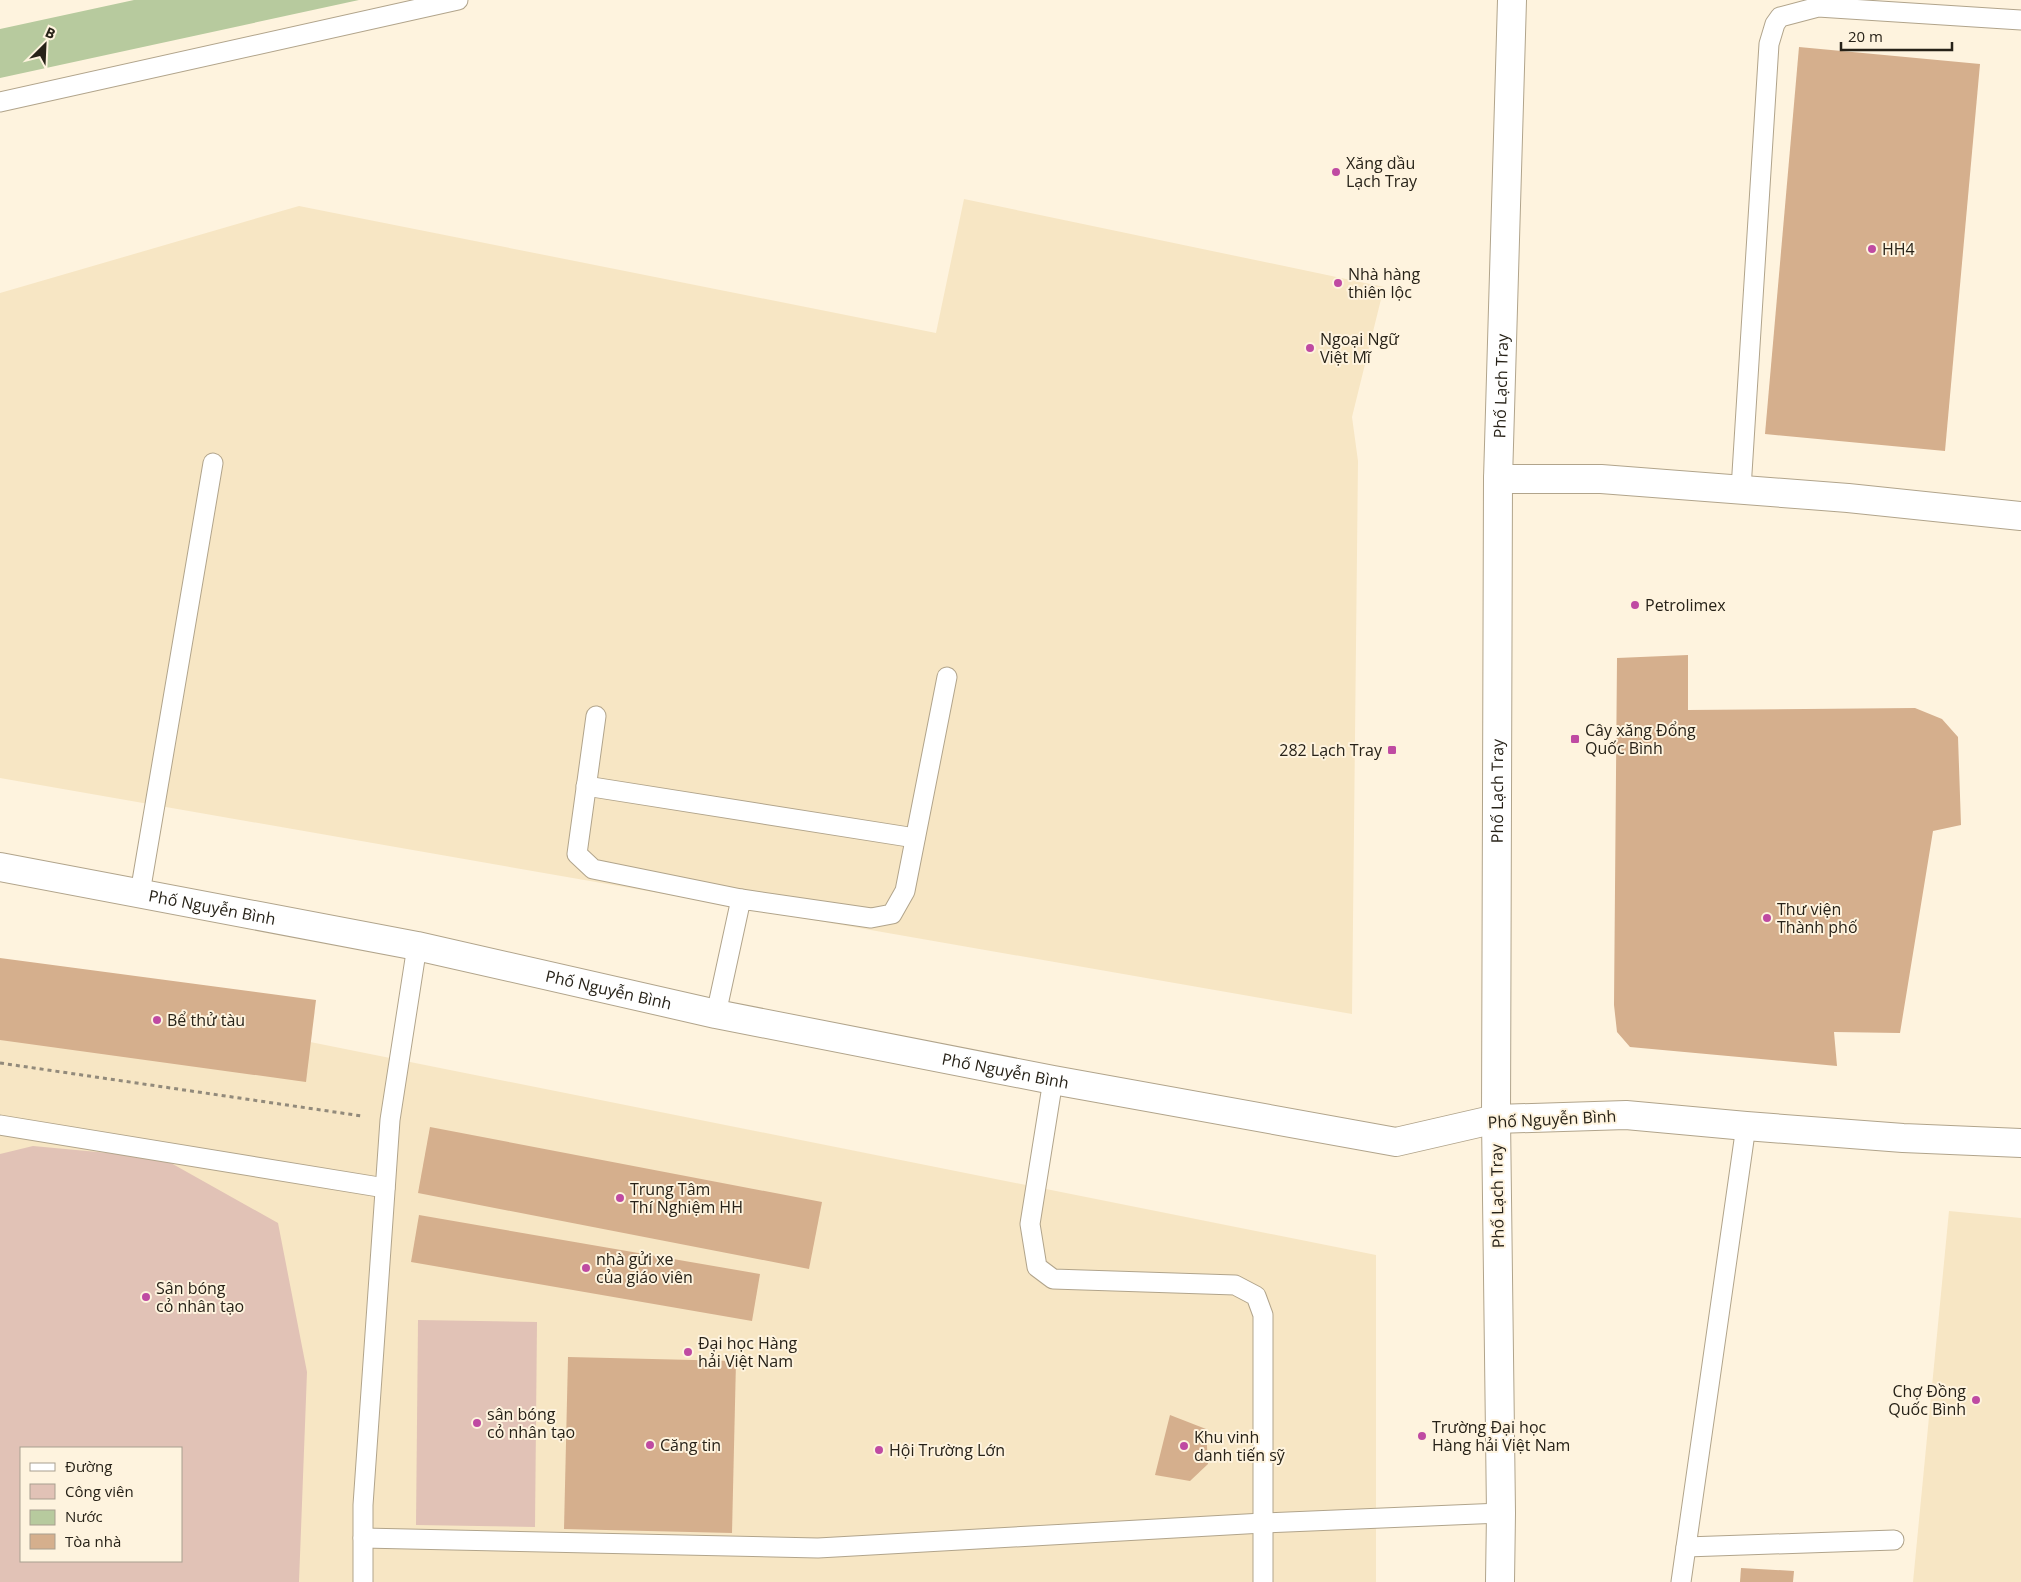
<svg xmlns="http://www.w3.org/2000/svg" width="2021" height="1582" viewBox="0 0 2021 1582" font-family="'Open Sans',sans-serif">
	<rect width="100%" height="100%" fill="#fef3de"/>
	<!-- built -->
	<g fill="#f7e6c4" fill-rule="evenodd">
		<polygon points="964,199 1384,287 1352,417 1358,461 1352,1014 0,778 0,293 299,206 936,333"/>
		<path d="M0 980 1376 1255V1582H0ZM21 1448H181V1561H21Z"/>
		<polygon points="1949,1211 2021,1218 2021,1582 1913,1582"/>
	</g>
	<!-- green -->
	<g fill="#e1c2b6" fill-rule="evenodd">
		<path d="M33 1146 162 1158 278 1223 307 1372 299 1582H0V1154ZM21 1448H181V1561H21Z"/>
		<polygon points="418,1320 537,1322 535,1527 416,1525"/>
	</g>
	<!-- water -->
	<polygon fill="#b7ca9e" points="134,0 359,0 0,78 0,29"/>
	<!-- building -->
	<g fill="#d5af8d">
		<polygon points="1799,47 1980,64 1945,451 1765,434"/>
		<polygon points="1688,655 1688,710 1915,708 1942,719 1958,737 1961,825 1933,831 1900,1033 1834,1032 1837,1066 1630,1047 1617,1032 1614,1005 1617,658"/>
		<polygon points="0,958 316,1000 306,1082 0,1040"/>
		<polygon points="430,1127 822,1202 809,1269 418,1193"/>
		<polygon points="419,1215 760,1274 752,1321 411,1262"/>
		<polygon points="568,1357 736,1361 732,1533 564,1529"/>
		<polygon points="1170,1415 1206,1429 1208,1464 1190,1481 1155,1475"/>
		<polygon points="1741,1568 1794,1571 1793,1582 1740,1582"/>
	</g>
	<g fill="none" stroke-linecap="round" stroke-linejoin="round">
		<defs>
			<g id="service">
				<polyline points="0,102 458,0"/>
				<polyline points="1741,489 1769,44 1775,24 1780,17 1818,7 2021,20"/>
				<polyline points="596,716 577,854 593,869 741,899"/>
				<polyline points="586,786 915,838"/>
				<polyline points="140,893 213,463"/>
				<polyline points="716,1014 741,899 871,918 892,914 905,891 947,677"/>
				<polyline points="1053,1080 1030,1224 1037,1267 1053,1279 1235,1285 1256,1296 1263,1315 1263,1582"/>
				<polyline points="0,1125 385,1188"/>
				<polyline points="363,1538 818,1548 1263,1523 1501,1513"/>
				<polyline points="1686,1547 1894,1540"/>
				<polyline points="363,1582 363,1505 390,1120 417,946"/>
				<polyline points="1681,1582 1746,1126"/>
			</g>
			<g id="minor">
				<polyline points="1498,479 1601,479 1848,498 2021,516"/>
				<path id="s1" d="M0 867 417 946 716 1014 1053 1080 1396 1142 1496 1119"/>
			</g>
			<polyline id="tertiary" points="1496,1119 1626,1115 1746,1126 1903,1138 2021,1143"/>
			<g id="primary">
				<path id="s2" d="M1500 1582 1501 1513 1496 1119 1498 479 1512 0"/>
			</g>
		</defs>
		<!-- service casing -->
		<use href="#service" stroke="#b1a48b" stroke-width="21"/>
		<!-- minor casing -->
		<use href="#minor" stroke="#b1a48b" stroke-width="30"/>
		<!-- tertiary casing -->
		<use href="#tertiary" stroke="#b1a48b" stroke-width="30"/>
		<!-- primary casing -->
		<use href="#primary" stroke="#b1a48b" stroke-width="30"/>
		<!-- path -->
		<polyline stroke="#928a7b" stroke-width="3" stroke-dasharray="4 4" stroke-linecap="butt" points="0,1063 362,1116"/>
		<!-- service -->
		<use href="#service" stroke="#fff" stroke-width="19"/>
		<!-- minor -->
		<use href="#minor" stroke="#fff" stroke-width="28"/>
		<!-- tertiary -->
		<use href="#tertiary" stroke="#fff" stroke-width="28"/>
		<!-- primary -->
		<use href="#primary" stroke="#fff" stroke-width="28"/>
	</g>
	<!-- markers -->
	<g fill="#bf4aa2" stroke="#fef3de" stroke-width="2">
		<circle cx="1336" cy="172" r="5"/>
		<circle cx="1872" cy="249" r="5"/>
		<circle cx="1338" cy="283" r="5"/>
		<circle cx="1310" cy="348" r="5"/>
		<circle cx="1635" cy="605" r="5"/>
		<rect x="1570" y="734" width="10" height="10" rx="2.5"/>
		<rect x="1387" y="745" width="10" height="10" rx="2.5"/>
		<circle cx="1767" cy="918" r="5"/>
		<circle cx="157" cy="1020" r="5"/>
		<circle cx="620" cy="1198" r="5"/>
		<circle cx="586" cy="1268" r="5"/>
		<circle cx="146" cy="1297" r="5"/>
		<circle cx="688" cy="1352" r="5"/>
		<circle cx="1976" cy="1400" r="5"/>
		<circle cx="477" cy="1423" r="5"/>
		<circle cx="1422" cy="1436" r="5"/>
		<circle cx="650" cy="1445" r="5"/>
		<circle cx="1184" cy="1446" r="5"/>
		<circle cx="879" cy="1450" r="5"/>
	</g>
	<g text-anchor="middle" dominant-baseline="central" stroke-width="4" stroke-linejoin="round" paint-order="stroke">
		<!-- poi labels -->
		<g font-size="16" fill="#272218" stroke="#fef3de" text-anchor="start">
			<text x="1346" y="163">Xăng dầu<tspan x="1346" dy="18">Lạch Tray</tspan></text>
			<text x="1882" y="249">HH4</text>
			<text x="1348" y="274">Nhà hàng<tspan x="1348" dy="18">thiên lộc</tspan></text>
			<text x="1320" y="339">Ngoại Ngữ<tspan x="1320" dy="18">Việt Mĩ</tspan></text>
			<text x="1645" y="605">Petrolimex</text>
			<text x="1585" y="730">Cây xăng Đổng<tspan x="1585" dy="18">Quốc Bình</tspan></text>
			<text x="1382" y="750" text-anchor="end">282 Lạch Tray</text>
			<text x="1777" y="909">Thư viện<tspan x="1777" dy="18">Thành phố</tspan></text>
			<text x="167" y="1020">Bể thử tàu</text>
			<text x="630" y="1189">Trung Tâm<tspan x="630" dy="18">Thí Nghiệm HH</tspan></text>
			<text x="596" y="1259">nhà gửi xe<tspan x="596" dy="18">của giáo viên</tspan></text>
			<text x="156" y="1288">Sân bóng<tspan x="156" dy="18">cỏ nhân tạo</tspan></text>
			<text x="698" y="1343">Đại học Hàng<tspan x="698" dy="18">hải Việt Nam</tspan></text>
			<text x="1966" y="1391" text-anchor="end">Chợ Đồng<tspan x="1966" dy="18">Quốc Bình</tspan></text>
			<text x="487" y="1414">sân bóng<tspan x="487" dy="18">cỏ nhân tạo</tspan></text>
			<text x="1432" y="1427">Trường Đại học<tspan x="1432" dy="18">Hàng hải Việt Nam</tspan></text>
			<text x="1194" y="1437">Khu vinh<tspan x="1194" dy="18">danh tiến sỹ</tspan></text>
			<text x="660" y="1445">Căng tin</text>
			<text x="889" y="1450">Hội Trường Lớn</text>
		</g>
		<!-- street labels -->
		<g font-size="16" fill="#272218" stroke="#fef3de">
			<text stroke="none"><textPath href="#s2" startOffset="1196">Phố Lạch Tray</textPath></text>
			<text stroke="none"><textPath href="#s2" startOffset="791">Phố Lạch Tray</textPath></text>
			<text stroke="none"><textPath href="#s1" startOffset="216">Phố Nguyễn Bình</textPath></text>
			<text stroke="none"><textPath href="#s1" startOffset="621">Phố Nguyễn Bình</textPath></text>
			<text stroke="none"><textPath href="#s1" startOffset="1026">Phố Nguyễn Bình</textPath></text>
			<text transform="translate(1552 1119) rotate(-3)">Phố Nguyễn Bình</text>
			<text transform="translate(1497 1196) rotate(-91)">Phố Lạch Tray</text>
		</g>
	</g>
	<!-- legend -->
	<rect x="20" y="1447" width="162" height="115" fill="#fef3de" stroke="#a89f8f"/>
	<rect x="30" y="1463" width="25" height="8" fill="#ffffff" stroke="#a89f8f"/>
	<text x="65" y="1472" font-size="15" fill="#272218">Đường</text>
	<rect x="30" y="1484" width="25" height="15" fill="#e1c2b6" stroke="#a89f8f"/>
	<text x="65" y="1497" font-size="15" fill="#272218">Công viên</text>
	<rect x="30" y="1510" width="25" height="15" fill="#b7ca9e" stroke="#a89f8f"/>
	<text x="65" y="1522" font-size="15" fill="#272218">Nước</text>
	<rect x="30" y="1534" width="25" height="15" fill="#d5af8d" stroke="#a89f8f"/>
	<text x="65" y="1547" font-size="15" fill="#272218">Tòa nhà</text>
	<!-- north arrow -->
	<g transform="translate(45 45) rotate(24)" stroke="#fef3de" stroke-width="4" paint-order="stroke">
	<path d="M0-4L9 19L0 12L-9 19Z" fill="#272218"/>
	<text y="-8" font-size="14" font-weight="bold" text-anchor="middle" fill="#272218">B</text>
	</g>
	<!-- scale -->
	<path d="M1841 42v8h111v-8" fill="none" stroke="#272218" stroke-width="2.5"/>
	<text x="1848" y="42" font-size="15" fill="#272218" stroke="#fef3de" stroke-width="4" paint-order="stroke">20 m</text>
</svg>
